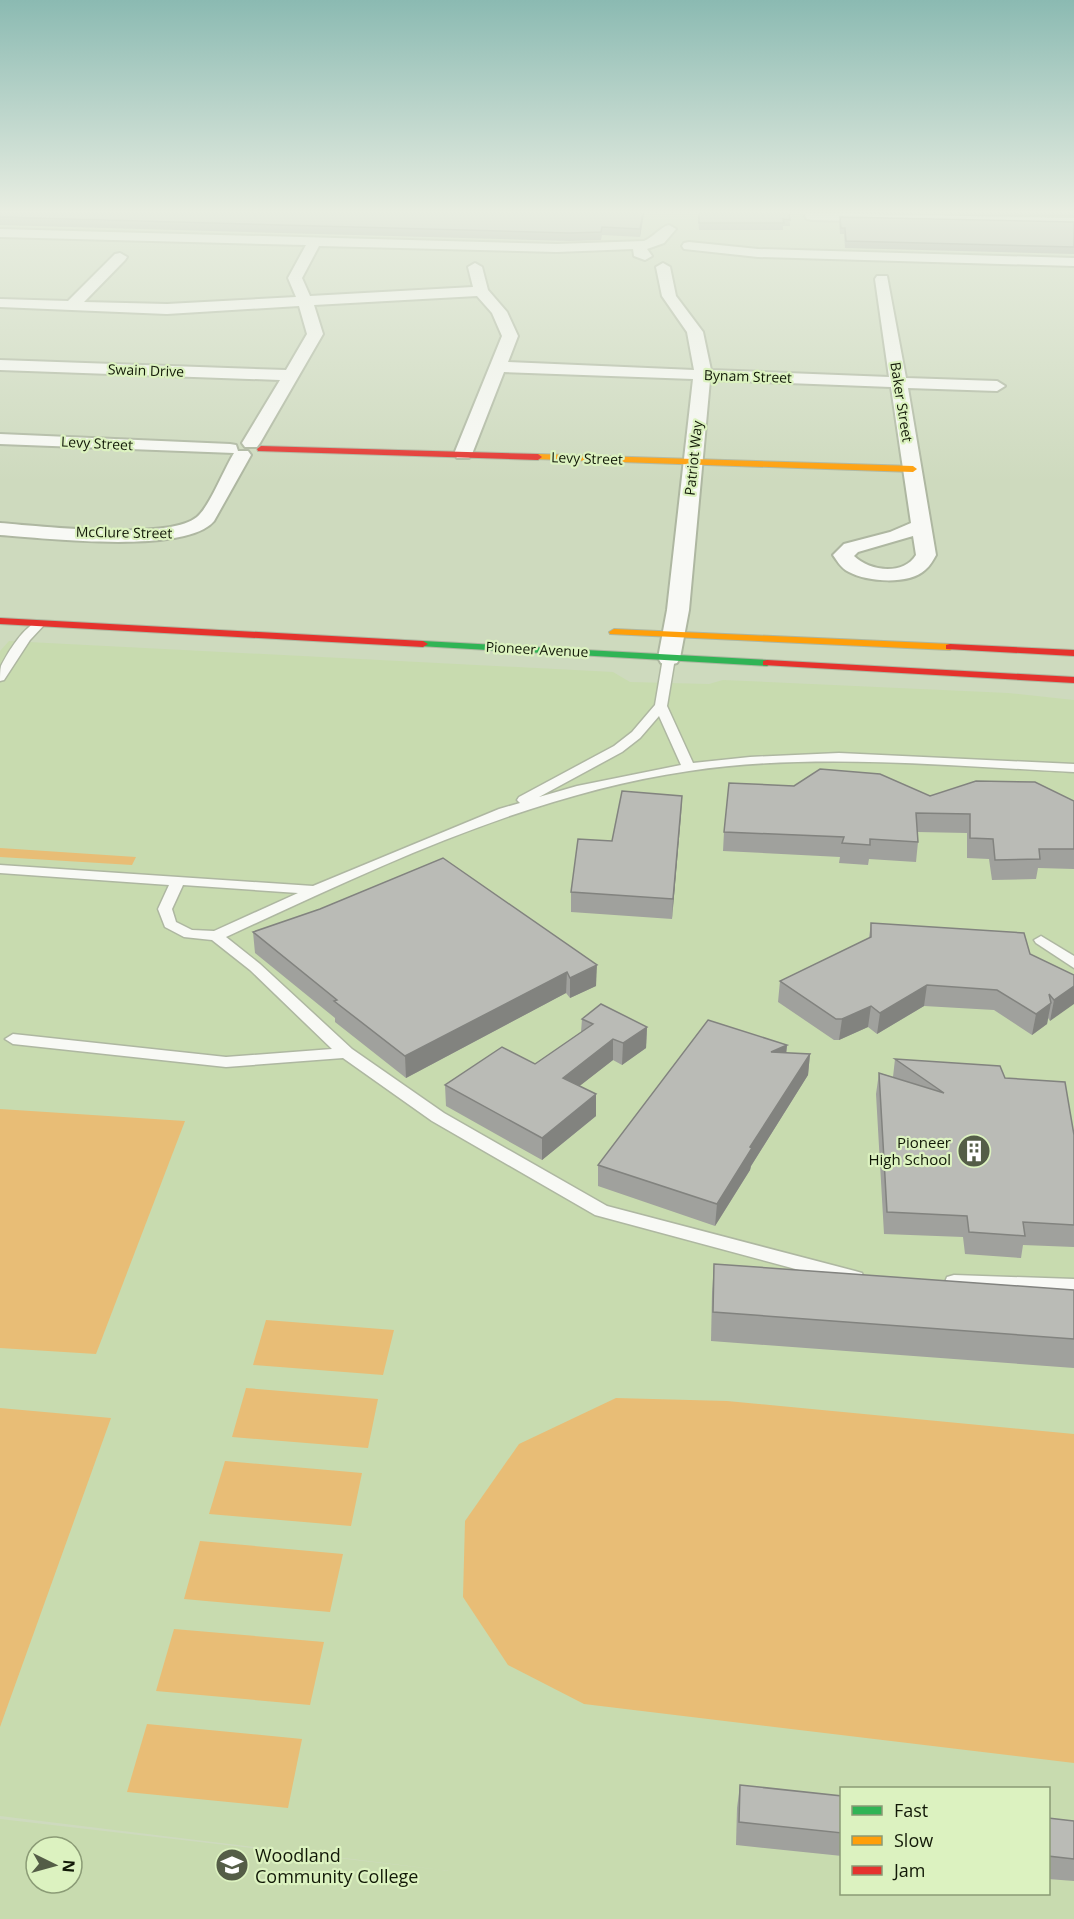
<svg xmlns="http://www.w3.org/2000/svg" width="1074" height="1919" viewBox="0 0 1074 1919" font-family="'Open Sans',sans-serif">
	<rect width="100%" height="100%" fill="#cedabe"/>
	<!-- built -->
	<path fill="#c8dbaf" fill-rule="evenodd" d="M9 641 613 672 630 682 709 684 723 680 1008 693 1074 700V1919H0V1819L450 1871 0 1816V651ZM842 1788H1048V1894H842ZM36 1847H72V1883H36Z"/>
	<!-- green -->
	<g fill="#e8bd76">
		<polygon points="0,848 136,857 132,865 0,857"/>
		<polygon points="0,1109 185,1121 96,1354 0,1348"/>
		<polygon points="266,1320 394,1330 383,1375 253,1365"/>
		<polygon points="246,1388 378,1399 368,1448 232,1437"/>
		<polygon points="616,1398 727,1401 1074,1434 1074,1763 584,1704 508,1665 463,1597 465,1521 519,1444"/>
		<polygon points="0,1408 111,1418 0,1727"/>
		<polygon points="225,1461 362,1473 351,1526 209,1514"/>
		<polygon points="200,1541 343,1554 330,1612 184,1599"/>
		<polygon points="174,1629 324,1642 310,1705 156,1691"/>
		<polygon points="147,1724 302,1739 288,1808 127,1792"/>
	</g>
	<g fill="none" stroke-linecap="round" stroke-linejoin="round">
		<defs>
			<g id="lane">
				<path d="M39 621 45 624 30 640 4 680 0 681C0 676 0 670 1 666 8 652 24 626 39 621Z"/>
				<path d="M669 654 675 658 667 706 693 763 750 757 839 753 1074 764V772C947 766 816 752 689 771 526 795 375 868 226 937L260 964 352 1049 444 1113 607 1206 855 1271 862 1273 864 1278 862 1283 855 1285 595 1215 432 1121 343 1058 226 1067 13 1044 5 1039 13 1034 226 1057 332 1049 250 970 212 940 184 937 165 927 158 909 169 885 0 873V865L313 886 499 809 520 803 517 800 519 797 614 746 632 732 655 705 663 658ZM659 716 681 765 577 786 539 797 622 752 640 738ZM183 885 298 893 214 931 192 930 176 922 172 909Z"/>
				<polygon points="1041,936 1074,956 1074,968 1036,943 1034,940"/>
				<polygon points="954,1275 1074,1279 1074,1293 954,1289 947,1287 945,1282 947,1277"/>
			</g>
			<g id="street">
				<polygon points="807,213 1074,218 1074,226 812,220 807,219 805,216"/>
				<path d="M669 225 676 229 664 243 647 249 652 256 645 260 634 256 633 249 557 252 319 246 302 278 310 296 473 287 468 267 475 263 482 267 488 290 507 312 518 336 508 362 694 370 687 332 662 296 656 267 663 263 670 267 676 296 703 332 711 370 889 377 875 279 877 276H887L906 378 997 381 1005 386 997 391 908 388 936 555C933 560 930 566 925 570 909 585 867 582 849 572 841 568 838 562 833 555L844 544 890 532 911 523 891 387 710 380 689 610 680 658 677 663 669 665 661 663 658 658 667 610 693 379 504 372 472 454 469 458H457L454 454 502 336 492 313 477 296 314 305 323 334 260 443 257 447H245L242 443 280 380 0 370V360L286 370 307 334 299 306 167 314 0 307V299L68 301 115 254 120 253 127 257 125 260 84 302 167 304 296 297 288 278 306 245 0 237V229L557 244 644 241C654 237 660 227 669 225ZM913 536 916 555C903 576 869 571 854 556L858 552Z"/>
				<polygon points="689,242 758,249 1074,258 1074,266 758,257 684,249 682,246 684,243"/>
				<path d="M0 434 230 444 236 445 238 451H248L251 455 214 521C186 555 43 538 0 535V523C39 526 168 541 197 517 210 506 224 469 234 453L0 444Z"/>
			</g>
			<polygon id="fast" points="423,641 767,660 772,663 767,666 419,646 418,644"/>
			<g id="slow">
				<polygon points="538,454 913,466 917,469 913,472 535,459 534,457"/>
				<polygon points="614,629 950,644 955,647 950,650 610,634 609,632"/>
			</g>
			<g id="jam">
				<polygon points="261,446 538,454 542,457 538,460 258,451 257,449"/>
				<polygon points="0,618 423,641 428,644 423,647 0,624"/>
				<polygon points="950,644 1074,650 1074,656 946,649 946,645"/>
				<polygon points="767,660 1074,677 1074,683 763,665 763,661"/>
			</g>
		</defs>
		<!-- lane casing -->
		<use href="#lane" stroke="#aeb7a1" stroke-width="3"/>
		<!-- street casing -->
		<use href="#street" stroke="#aeb7a1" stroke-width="4"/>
		<!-- fast casing -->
		<use href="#fast" stroke="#aeb7a1" stroke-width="2"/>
		<!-- slow casing -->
		<use href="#slow" stroke="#aeb7a1" stroke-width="2"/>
		<!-- jam casing -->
		<use href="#jam" stroke="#aeb7a1" stroke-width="2"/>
		<!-- lane -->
		<use href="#lane" fill="#f8f9f5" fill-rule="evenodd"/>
		<!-- street -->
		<use href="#street" fill="#f8f9f5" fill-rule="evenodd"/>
		<!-- fast -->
		<use href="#fast" fill="#30b455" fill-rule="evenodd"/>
		<!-- slow -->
		<use href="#slow" fill="#ff9f0a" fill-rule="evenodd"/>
		<!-- jam -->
		<use href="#jam" fill="#e5322d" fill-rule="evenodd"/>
	</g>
	<!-- wall -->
	<g fill="#a0a19d">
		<polygon points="0,213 644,213 640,237 602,235 601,240 570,241 0,225"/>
		<polygon points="698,213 789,213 790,226 783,226 783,230 699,230"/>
		<polygon points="928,213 1074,213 1074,216"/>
		<polygon points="840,217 1074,222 1074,254 845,248 844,234 840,234 839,223"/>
		<polygon points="682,796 672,919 571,912 571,892"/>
		<polygon points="930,796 1074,801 1074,869 1038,868 1036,879 992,880 989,859 967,858 967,833 917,832 918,842 916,862 869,859 868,865 839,863 840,857 723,851 724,832"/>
		<polygon points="443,858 596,986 570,998 566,993 406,1078 335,1022 335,1018 255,953 253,932 320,909"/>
		<polygon points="871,923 1030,954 1074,975 1050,1021 1048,1018 1047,1024 1032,1035 994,1010 924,1006 877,1034 868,1027 839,1040 834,1040 778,1002 780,981 869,938"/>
		<polygon points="582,1019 647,1027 646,1048 622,1065 613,1060 579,1086 596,1116 542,1160 446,1106 445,1085 535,1064 581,1032"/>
		<polygon points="787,1045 786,1053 810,1054 808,1075 751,1166 750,1170 715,1226 598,1186 598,1165"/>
		<polygon points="895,1059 1005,1078 1074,1135 1074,1247 1023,1245 1021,1258 965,1254 963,1237 884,1234 876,1094 879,1073 893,1077"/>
		<polygon points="714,1264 1074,1290 1074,1368 711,1341 712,1293"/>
		<polygon points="740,1785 842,1796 842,1856 736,1845 737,1808"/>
		<polygon points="1048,1818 1074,1821 1074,1881 1048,1879"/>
	</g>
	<!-- shaded-wall -->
	<g fill="#82837f">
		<polygon points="643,213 644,213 640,237 640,229"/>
		<polygon points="682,796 681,815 672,919 673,899"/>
		<polygon points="597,965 596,986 570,998 570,978"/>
		<polygon points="567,972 566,993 406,1078 405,1056"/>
		<polygon points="927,985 924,1006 877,1034 880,1013"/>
		<polygon points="1074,986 1074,1004 1050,1021 1054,1000"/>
		<polygon points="1051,1003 1047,1024 1032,1035 1036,1014"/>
		<polygon points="871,1006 868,1027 839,1040 842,1019"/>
		<polygon points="647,1027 646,1048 622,1065 623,1043"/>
		<polygon points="613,1039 613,1060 563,1099 563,1078"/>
		<polygon points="787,1045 785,1066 771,1052"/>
		<polygon points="810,1054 808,1075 751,1166 750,1170 715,1226 717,1204 750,1147"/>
		<polygon points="596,1094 596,1116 542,1160 542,1138"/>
	</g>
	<!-- building -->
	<g fill="#babbb6" stroke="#82837f" stroke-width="1.5">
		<polygon points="0,213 643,213 640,229 602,227 601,232 570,233 0,217"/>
		<polygon points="699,213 789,213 790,220 783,219 784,223 699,223"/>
		<polygon points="840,217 1074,222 1074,247 846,241 845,228 841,228"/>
		<polygon points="820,769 880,774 930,796 976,781 1035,782 1074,801 1074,849 1039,849 1040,859 995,860 993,839 970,838 970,814 916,813 918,842 870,839 870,845 842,843 844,837 724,832 729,783 794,786"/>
		<polygon points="622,791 682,796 673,899 571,892 578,839 612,841"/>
		<polygon points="443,858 597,965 570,978 567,972 405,1056 334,1001 337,1000 253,932 320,909"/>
		<polygon points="871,923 1024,933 1030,954 1074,975 1074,986 1054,1000 1049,994 1051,1003 1036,1014 997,990 927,985 880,1013 871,1006 842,1019 836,1019 780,981 871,937"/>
		<polygon points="601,1004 647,1027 623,1043 613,1039 563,1078 596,1094 542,1138 445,1085 502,1047 535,1064 593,1024 582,1019"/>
		<polygon points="708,1020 787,1045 771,1052 810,1054 750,1147 752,1148 717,1204 598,1165"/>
		<polygon points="895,1059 1000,1066 1005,1078 1065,1082 1074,1135 1074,1225 1023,1222 1025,1236 969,1232 967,1216 887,1212 879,1073 944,1093"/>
		<polygon points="714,1264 1074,1290 1074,1339 713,1312"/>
		<polygon points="740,1785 842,1796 842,1833 739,1822"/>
		<polygon points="1048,1818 1074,1821 1074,1859 1048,1856"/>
	</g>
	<!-- sky -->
	<linearGradient id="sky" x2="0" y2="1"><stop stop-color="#8bbab2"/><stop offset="0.44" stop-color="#e9eee2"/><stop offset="1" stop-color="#e9eee2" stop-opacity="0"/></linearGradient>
	<rect width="1074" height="482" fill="url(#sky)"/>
	<!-- icons -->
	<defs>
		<symbol id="building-disc" viewBox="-11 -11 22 22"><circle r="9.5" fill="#545d47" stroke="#dcf2c0"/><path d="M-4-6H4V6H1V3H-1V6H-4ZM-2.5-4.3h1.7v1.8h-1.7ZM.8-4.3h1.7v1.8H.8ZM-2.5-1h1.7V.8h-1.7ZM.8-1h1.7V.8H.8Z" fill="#fff"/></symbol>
		<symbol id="university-disc" viewBox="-11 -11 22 22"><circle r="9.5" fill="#545d47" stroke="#dcf2c0"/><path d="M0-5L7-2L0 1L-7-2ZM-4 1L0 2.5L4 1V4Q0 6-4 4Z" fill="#fff"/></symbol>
	</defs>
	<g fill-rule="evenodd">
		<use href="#building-disc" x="955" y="1132" width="38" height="38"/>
		<use href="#university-disc" x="213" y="1846" width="38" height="38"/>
	</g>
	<g text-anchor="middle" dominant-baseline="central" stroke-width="4.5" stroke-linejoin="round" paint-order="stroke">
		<!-- far-street labels -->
		<g font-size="14" fill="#121907" stroke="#dcf2c0">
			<text transform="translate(146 370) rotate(2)">Swain Drive</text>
			<text transform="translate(748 376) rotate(2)">Bynam Street</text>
			<text transform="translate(902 402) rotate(81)">Baker Street</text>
			<text transform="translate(97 443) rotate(3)">Levy Street</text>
			<text transform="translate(587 458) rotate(2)">Levy Street</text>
			<text transform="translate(693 458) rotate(-84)">Patriot Way</text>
			<text transform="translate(124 532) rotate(1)">McClure Street</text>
			<text transform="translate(537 649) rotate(3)">Pioneer Avenue</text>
		</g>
		<!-- poi labels -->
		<g font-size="15" fill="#121907" stroke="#dcf2c0" text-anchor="end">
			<text x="951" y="1142">Pioneer<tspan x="951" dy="17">High School</tspan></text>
		</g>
		<!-- near-poi labels -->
		<g font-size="18" fill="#121907" stroke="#dcf2c0" text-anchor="start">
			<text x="255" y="1855">Woodland<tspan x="255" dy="21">Community College</tspan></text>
		</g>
	</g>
	<!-- legend -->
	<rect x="840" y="1787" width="210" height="108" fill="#dcf2c0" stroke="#8b9b76" stroke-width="1.5"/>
	<rect x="852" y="1806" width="30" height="9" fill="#30b455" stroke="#8b9b76" stroke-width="1.5"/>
	<text x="894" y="1817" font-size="18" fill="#121907">Fast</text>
	<rect x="852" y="1836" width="30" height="9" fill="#ff9f0a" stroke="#8b9b76" stroke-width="1.5"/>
	<text x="894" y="1847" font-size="18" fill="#121907">Slow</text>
	<rect x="852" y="1866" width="30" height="9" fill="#e5322d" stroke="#8b9b76" stroke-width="1.5"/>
	<text x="894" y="1877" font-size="18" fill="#121907">Jam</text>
	<!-- north arrow -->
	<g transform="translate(54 1865) rotate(95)"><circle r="28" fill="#dcf2c0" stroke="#8b9b76" stroke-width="1.5"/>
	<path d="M0-4.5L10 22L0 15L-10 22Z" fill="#545d47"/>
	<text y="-9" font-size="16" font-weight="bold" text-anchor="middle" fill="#121907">N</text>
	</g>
</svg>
